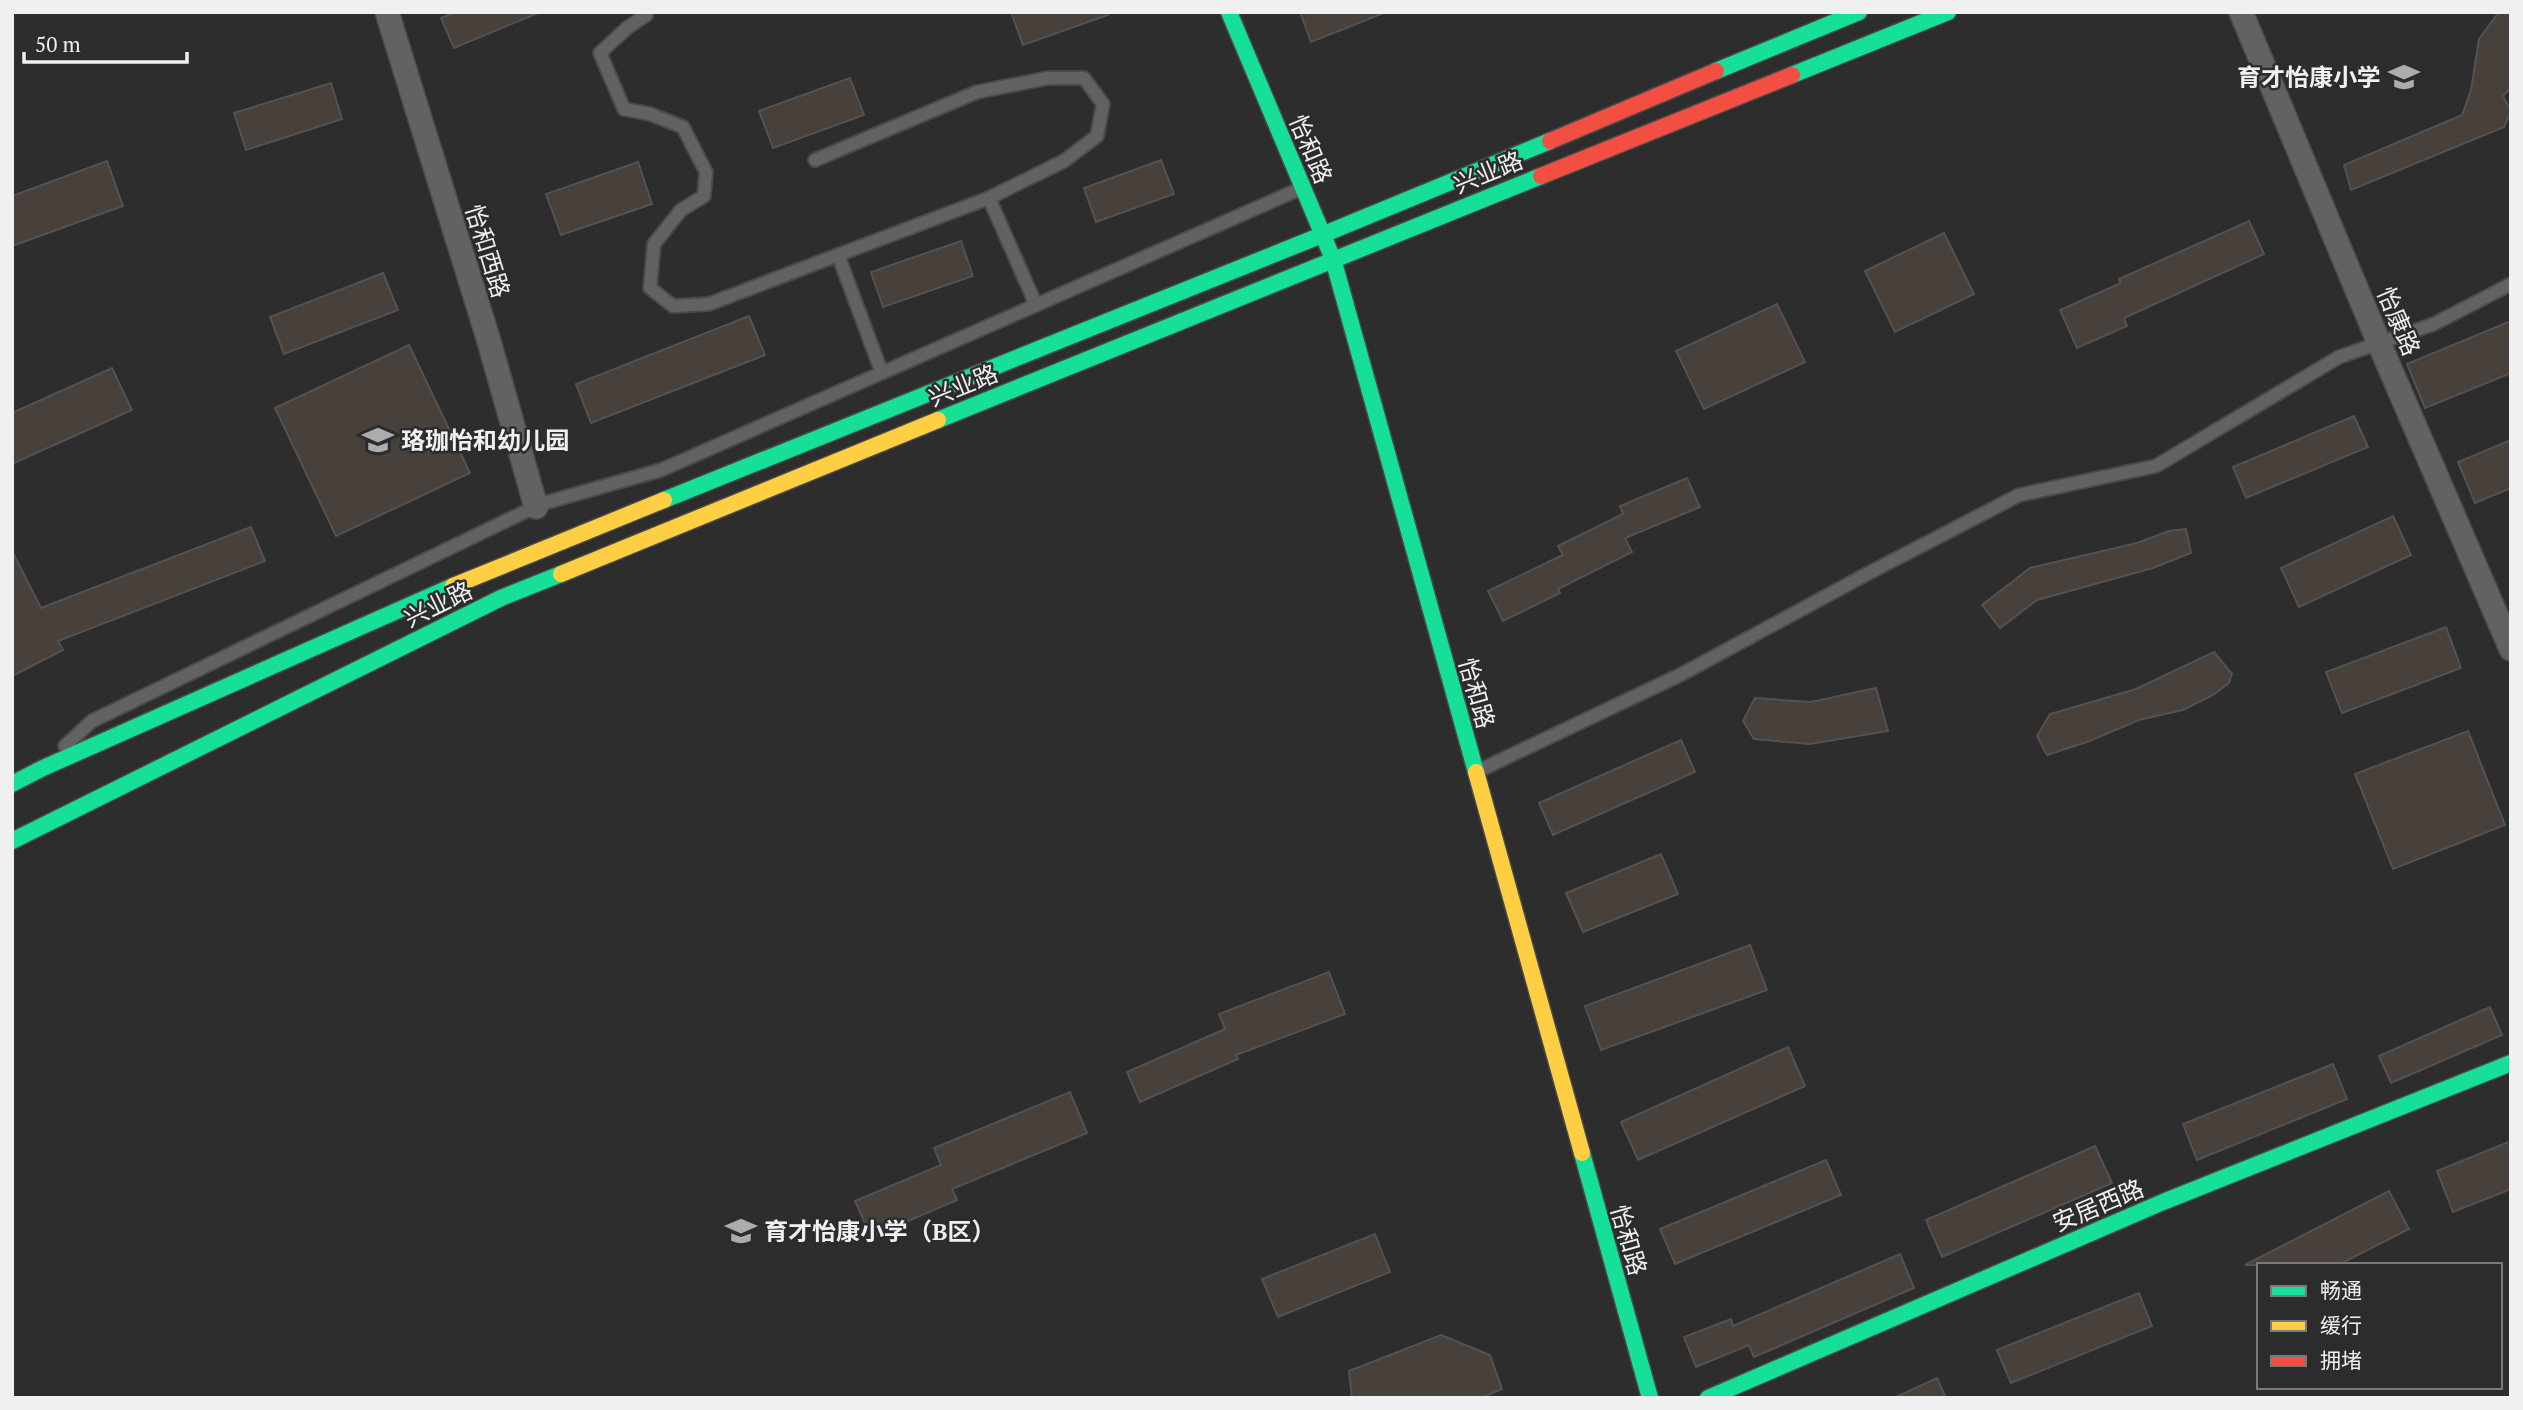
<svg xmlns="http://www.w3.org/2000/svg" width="2523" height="1410" viewBox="0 0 2523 1410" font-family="'PT Serif','Noto Sans SC',serif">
	<rect width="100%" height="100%" fill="#2d2d2e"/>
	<!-- building -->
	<g fill="#47403b" stroke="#535252" stroke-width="2">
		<polygon points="456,12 538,12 538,13 454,48 441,18"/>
		<polygon points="1011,12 1107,12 1108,15 1023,45"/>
		<polygon points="1300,12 1383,12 1384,13 1311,42"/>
		<polygon points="2499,12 2511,12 2511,88 2503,96 2511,111 2504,127 2351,190 2344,165 2462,115 2471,90 2479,39"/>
		<polygon points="850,78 864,115 773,148 759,111"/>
		<polygon points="331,83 342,119 246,150 234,113"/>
		<polygon points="1161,160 1174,194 1096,222 1084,188"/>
		<polygon points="107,161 123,206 12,246 12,196"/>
		<polygon points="638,162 652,204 561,235 546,194"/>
		<polygon points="2249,221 2264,254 2124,318 2127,326 2077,348 2060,310 2121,283 2119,279"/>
		<polygon points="1944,233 1974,294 1895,332 1865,271"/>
		<polygon points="961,241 973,276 883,307 871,272"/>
		<polygon points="383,273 398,310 284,354 270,317"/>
		<polygon points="1777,304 1805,362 1704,409 1676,351"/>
		<polygon points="749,316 765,355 591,423 576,384"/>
		<polygon points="2511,321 2511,373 2425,408 2407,364"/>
		<polygon points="409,345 470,473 336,536 275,408"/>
		<polygon points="112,368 132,410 12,464 12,413"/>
		<polygon points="2354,416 2368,447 2246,498 2233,467"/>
		<polygon points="2511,440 2511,488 2475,503 2458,462"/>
		<polygon points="1687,478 1700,507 1625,538 1632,552 1558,589 1560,593 1503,621 1488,591 1563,555 1558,546 1623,514 1620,506"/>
		<polygon points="2393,516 2411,555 2299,607 2281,568"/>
		<polygon points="251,527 265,561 58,641 63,650 12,676 12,551 41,608"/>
		<polygon points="2186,529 2191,553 2153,568 2037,600 2000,628 1982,605 2030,568 2137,543 2169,531"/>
		<polygon points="2446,627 2461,668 2342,713 2326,672"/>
		<polygon points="2214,652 2232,674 2229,683 2213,695 2183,710 2139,720 2087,742 2047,755 2037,736 2050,714 2136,689"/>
		<polygon points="1876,688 1888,731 1810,744 1754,739 1743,721 1755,698 1811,702"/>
		<polygon points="2468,731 2505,825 2393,869 2355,774"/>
		<polygon points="1681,740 1695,772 1553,835 1539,803"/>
		<polygon points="1661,854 1678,894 1583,932 1566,893"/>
		<polygon points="1750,945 1767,990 1601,1050 1585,1006"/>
		<polygon points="1329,972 1345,1014 1236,1055 1238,1059 1140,1102 1127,1072 1225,1029 1219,1014"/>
		<polygon points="2490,1007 2502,1035 2391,1083 2379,1056"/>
		<polygon points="1788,1047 1805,1086 1638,1160 1621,1122"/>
		<polygon points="2333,1064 2347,1099 2197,1160 2183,1124"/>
		<polygon points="1070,1092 1087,1133 952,1189 957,1200 871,1237 855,1201 941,1165 934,1148"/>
		<polygon points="2511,1141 2511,1189 2453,1212 2437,1171"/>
		<polygon points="2095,1146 2112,1183 1942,1257 1926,1220"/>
		<polygon points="1826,1160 1841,1195 1675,1264 1660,1229"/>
		<polygon points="2389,1191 2409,1229 2338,1265 2245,1265"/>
		<polygon points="1375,1234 1390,1272 1278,1317 1262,1279"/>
		<polygon points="1900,1254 1914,1288 1754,1357 1749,1345 1696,1367 1684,1337 1731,1319 1733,1326"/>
		<polygon points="2139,1293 2152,1326 2011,1383 1997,1350"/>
		<polygon points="1441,1335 1490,1355 1502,1389 1481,1398 1352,1398 1349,1371"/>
		<polygon points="1937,1378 1946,1398 1894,1398"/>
	</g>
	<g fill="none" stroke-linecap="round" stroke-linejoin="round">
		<defs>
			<g id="lane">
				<polyline points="645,12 646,15 627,28 600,53 624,109 650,114 683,127 706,172 704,196 681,210 654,244 650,288 673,306 709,304 838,255"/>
				<polyline points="815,160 977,92 1048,78 1084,78 1103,104 1097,136 1064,161 989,198"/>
				<polyline points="882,373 838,255 989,198 1036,305"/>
				<polyline points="65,746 92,721 541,504 661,470 1302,188"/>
				<polyline points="1476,772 1682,674 1865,575 2019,495 2156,466 2339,357 2434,324 2511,284"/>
			</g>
			<g id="street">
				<polyline points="387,12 488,338 536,507"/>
				<polyline points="2241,12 2379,343 2511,649"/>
			</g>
			<g id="fast">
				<polyline points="1229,12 1333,259 1476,772"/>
				<polyline points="1716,71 1859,12"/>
				<polyline points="1792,75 1948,12"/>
				<polyline points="938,420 1541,176"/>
				<polyline points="664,500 1322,235 1550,141"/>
				<polyline points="12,784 43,768 453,586"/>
				<polyline points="12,841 501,598 561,574"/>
				<polyline points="1582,1153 1650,1398"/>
				<polyline points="1708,1398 2163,1202 2511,1063"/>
			</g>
			<g id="slow">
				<polyline points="561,574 938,420"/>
				<polyline points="453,586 664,500"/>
				<polyline points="1476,772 1582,1153"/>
			</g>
			<g id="jam">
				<polyline points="1550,141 1716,71"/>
				<polyline points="1541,176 1792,75"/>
			</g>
		</defs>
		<!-- lane casing -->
		<use href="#lane" stroke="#4a4a4b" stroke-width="16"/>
		<!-- street casing -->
		<use href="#street" stroke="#4a4a4b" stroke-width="26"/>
		<!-- fast casing -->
		<use href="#fast" stroke="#4a4a4b" stroke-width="19"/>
		<!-- slow casing -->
		<use href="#slow" stroke="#4a4a4b" stroke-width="19"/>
		<!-- jam casing -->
		<use href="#jam" stroke="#4a4a4b" stroke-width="19"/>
		<!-- lane -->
		<use href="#lane" stroke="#626263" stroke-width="12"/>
		<!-- street -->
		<use href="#street" stroke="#626263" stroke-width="23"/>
		<!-- fast -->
		<use href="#fast" stroke="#16e098" stroke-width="16"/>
		<!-- slow -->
		<use href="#slow" stroke="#ffcf43" stroke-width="16"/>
		<!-- jam -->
		<use href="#jam" stroke="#f24e42" stroke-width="16"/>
	</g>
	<!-- icons -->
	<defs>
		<symbol id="school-bare" viewBox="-9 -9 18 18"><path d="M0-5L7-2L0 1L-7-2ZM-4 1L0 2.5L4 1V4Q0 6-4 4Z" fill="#acacad" stroke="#2c2c2f" stroke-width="2.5" paint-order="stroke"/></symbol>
	</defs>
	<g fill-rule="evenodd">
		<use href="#school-bare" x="2382" y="55" width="44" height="44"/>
		<use href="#school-bare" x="356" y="418" width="44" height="44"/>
		<use href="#school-bare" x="719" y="1209" width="44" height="44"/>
	</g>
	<g text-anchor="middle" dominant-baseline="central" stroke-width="5" stroke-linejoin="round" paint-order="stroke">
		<!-- poi labels -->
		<g font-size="24" font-weight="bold" fill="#f0f0f2" stroke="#2c2c2f" text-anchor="start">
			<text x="2381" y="77" text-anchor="end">育才怡康小学</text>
			<text x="401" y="440">珞珈怡和幼儿园</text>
			<text x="764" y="1231">育才怡康小学（B区）</text>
		</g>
		<!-- street labels -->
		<g font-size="24" fill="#f0f0f2" stroke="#2c2c2f">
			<text transform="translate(1311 149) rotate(67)">怡和路</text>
			<text transform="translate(1488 172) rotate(-22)">兴业路</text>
			<text transform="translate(488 251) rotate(73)">怡和西路</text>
			<text transform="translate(2399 321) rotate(67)">怡康路</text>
			<text transform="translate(963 385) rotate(-22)">兴业路</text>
			<text transform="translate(438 604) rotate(-26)">兴业路</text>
			<text transform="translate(1477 693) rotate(74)">怡和路</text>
			<text transform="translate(2098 1205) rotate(-23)">安居西路</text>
			<text transform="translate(1629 1240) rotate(74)">怡和路</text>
		</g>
	</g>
	<!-- border -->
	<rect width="2523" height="1410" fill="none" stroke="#f0f0f2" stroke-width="28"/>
	<!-- legend -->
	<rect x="2257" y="1263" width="245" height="126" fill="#2c2c2f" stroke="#7a7a7d" stroke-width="2"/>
	<rect x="2271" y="1286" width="35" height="10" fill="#16e098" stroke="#7a7a7d" stroke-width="2"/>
	<text x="2320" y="1298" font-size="21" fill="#f0f0f2">畅通</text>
	<rect x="2271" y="1321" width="35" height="10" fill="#ffcf43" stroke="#7a7a7d" stroke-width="2"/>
	<text x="2320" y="1333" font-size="21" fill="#f0f0f2">缓行</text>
	<rect x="2271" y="1356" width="35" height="10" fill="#f24e42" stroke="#7a7a7d" stroke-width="2"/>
	<text x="2320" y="1368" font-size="21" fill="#f0f0f2">拥堵</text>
	<!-- scale -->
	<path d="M24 52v10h163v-10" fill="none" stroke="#f0f0f2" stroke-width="3.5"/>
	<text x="35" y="52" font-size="21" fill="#f0f0f2" stroke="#2c2c2f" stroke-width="5" paint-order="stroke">50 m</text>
</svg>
